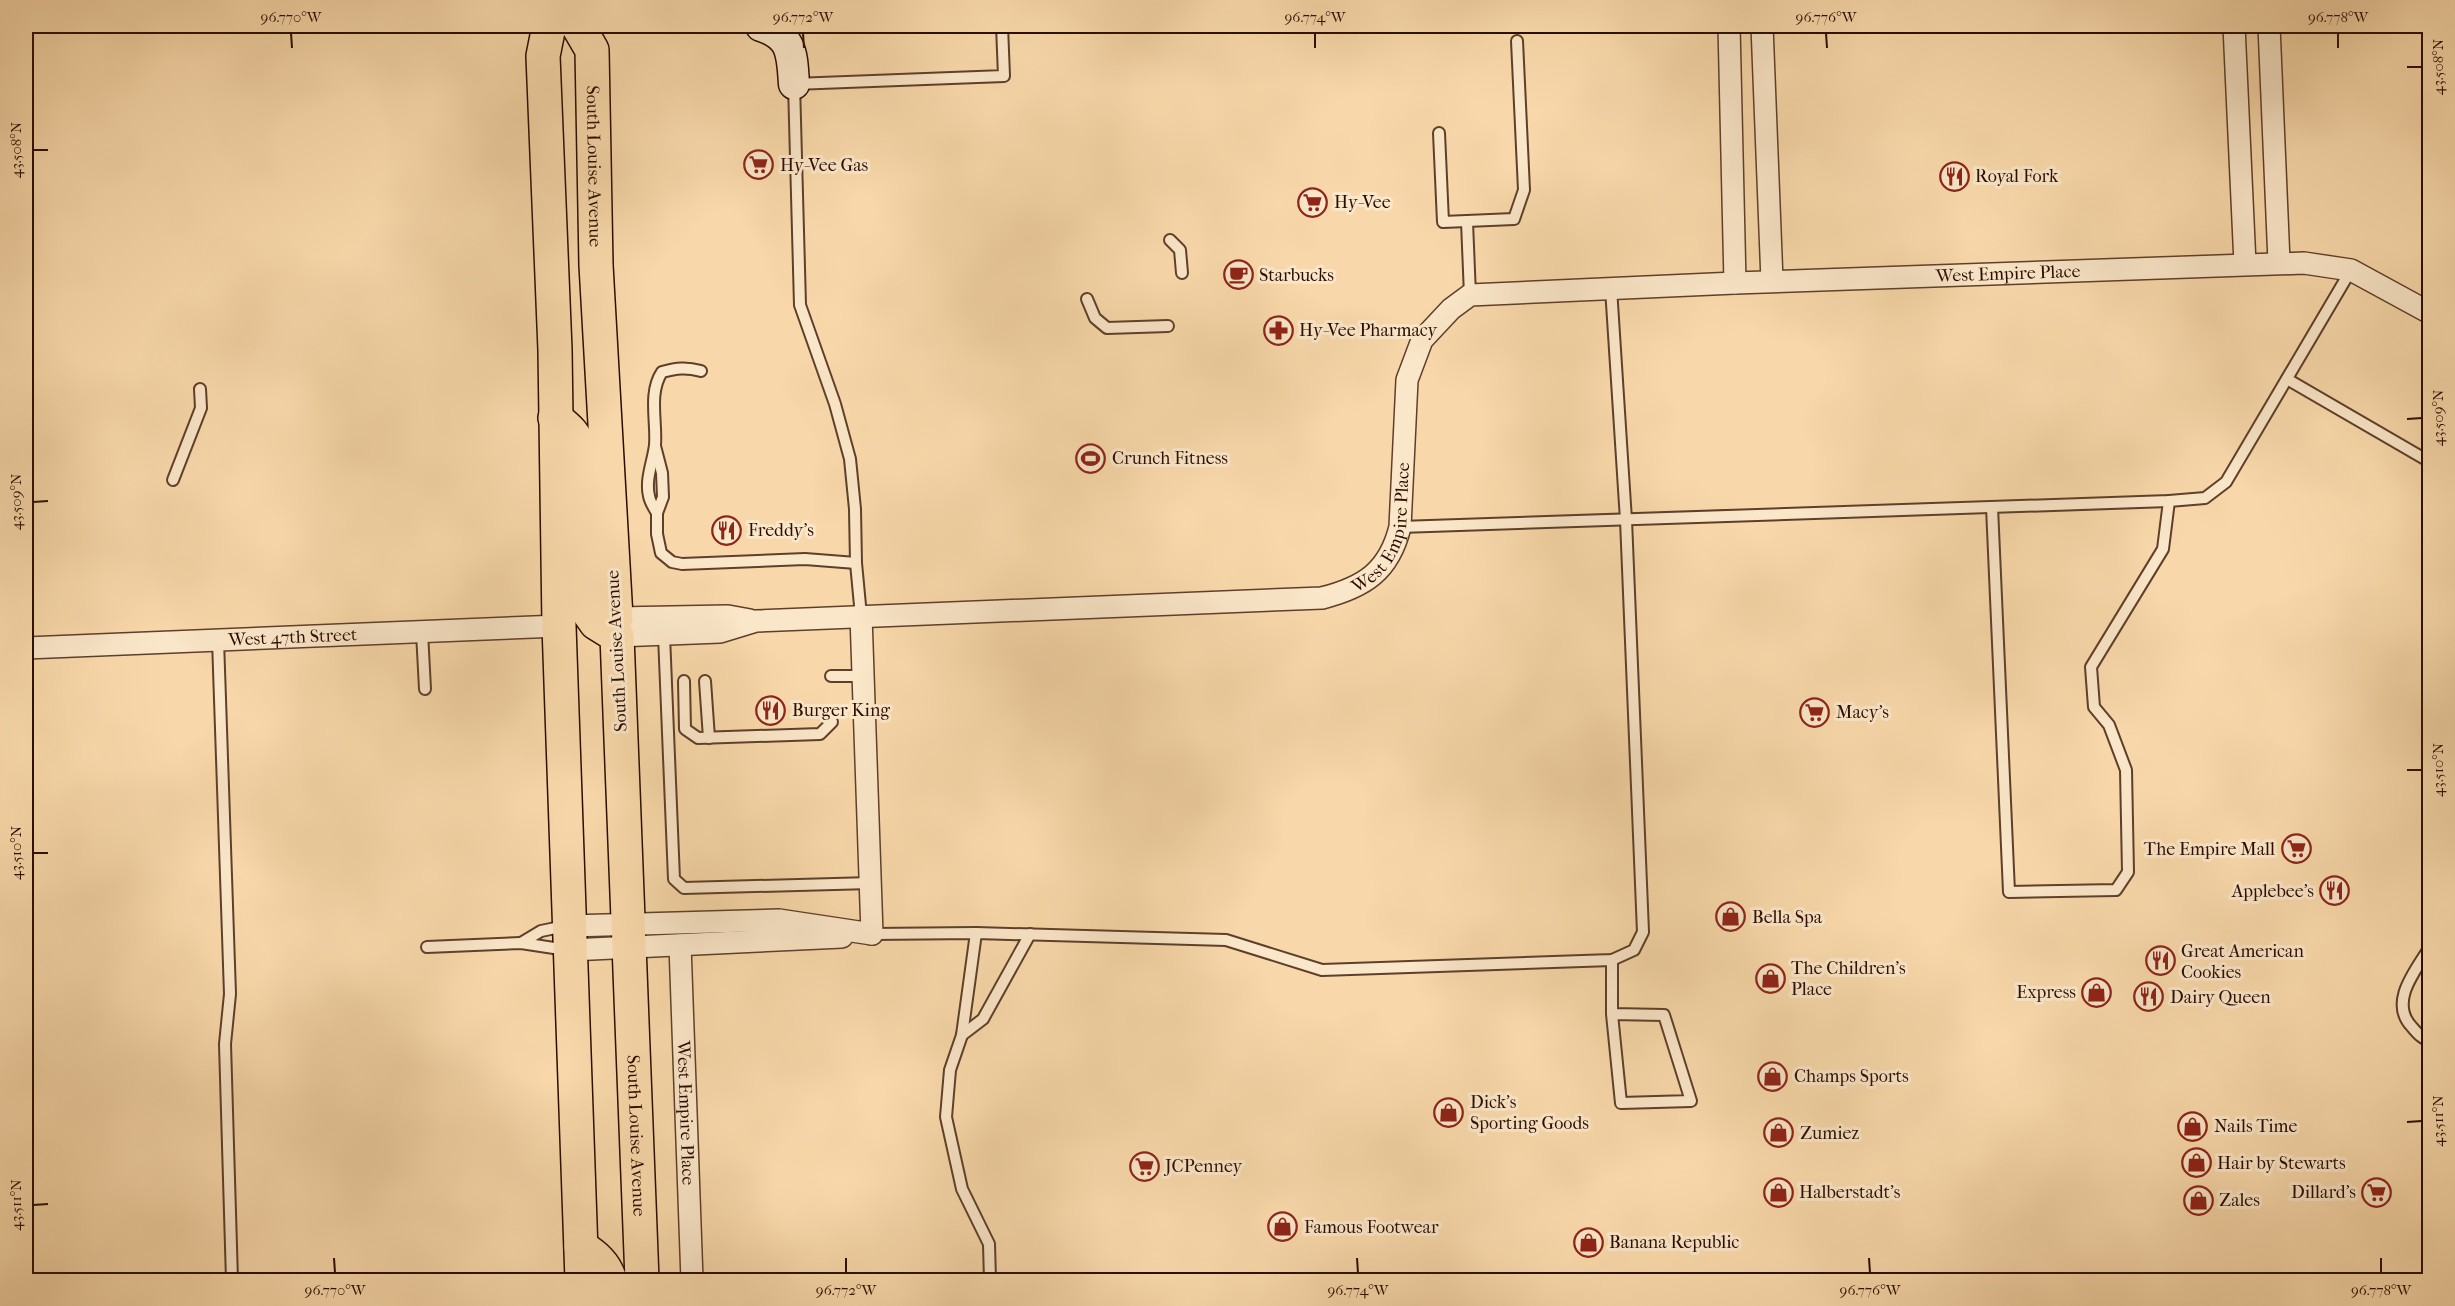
<svg xmlns="http://www.w3.org/2000/svg" width="2455" height="1306" viewBox="0 0 2455 1306" font-family="'IM FELL French Canon',serif">
	<rect width="100%" height="100%" fill="#f8d8aa"/>
	<filter id="stains"><feTurbulence type="fractalNoise" baseFrequency=".00333" numOctaves="4"/><feColorMatrix values="0 0 0 0 .2 0 0 0 0 .09 0 0 0 0 .02 0 0 0 .5 -.17"/></filter>
	<radialGradient id="worn" r=".72"><stop offset=".6" stop-color="#630" stop-opacity="0"/><stop offset="1" stop-color="#630" stop-opacity=".3"/></radialGradient>
	<g fill="none" stroke-linecap="round" stroke-linejoin="round">
		<defs>
			<g id="service">
				<polyline points="1439,133 1443,222 1514,219 1524,190 1517,41"/>
				<polyline points="1467,222 1470,295"/>
				<polyline points="1170,240 1180,250 1182,273"/>
				<polyline points="1087,299 1095,318 1107,328 1168,326"/>
				<polyline points="2287,379 2430,462"/>
				<polyline points="655,446 662,473 663,497 657,513 657,534 661,553 672,562 682,564 805,559 856,563"/>
				<polyline points="173,480 201,408 200,389"/>
				<polyline points="1992,507 2009,892 2116,890 2128,872 2126,770 2109,725 2094,707 2091,667 2163,549 2169,501"/>
				<path d="M657 513C654 508 650 502 649 496 645 479 653 462 655 445 657 422 648 393 662 372 677 368 686 367 701 371"/>
				<polyline points="1400,527 2169,501 2205,498 2226,482 2351,270"/>
				<polyline points="861,616 856,563 855,509 850,459 835,404 800,305 794,84 1004,76 1002,26"/>
				<polyline points="422,632 425,689"/>
				<polyline points="664,635 674,879 684,888 871,883"/>
				<polyline points="218,640 230,994 225,1044 232,1280"/>
				<polyline points="831,676 863,676"/>
				<polyline points="684,681 685,729 698,738 820,734 832,722"/>
				<polyline points="705,681 709,738"/>
				<polyline points="976,933 962,1035 950,1070 946,1117 962,1189 989,1244 990,1280"/>
				<polyline points="872,934 976,933 1226,940 1322,970 1612,960 1634,950 1643,932 1626,520 1611,288"/>
				<polyline points="521,943 541,931 565,926"/>
				<polyline points="427,947 521,943 567,950"/>
				<path d="M2430 947C2416 970 2388 1002 2412 1027 2417 1033 2422 1039 2430 1041"/>
				<polyline points="1612,960 1612,1014 1621,1103 1691,1101 1664,1015 1612,1014"/>
				<polyline points="962,1035 983,1019 1030,934"/>
			</g>
			<g id="minor">
				<polyline points="1729,26 1735,283"/>
				<polyline points="1762,26 1772,281"/>
				<polyline points="2234,26 2245,264"/>
				<polyline points="2269,26 2279,262"/>
				<polyline points="861,616 872,934"/>
				<polyline points="616,618 728,616 750,620"/>
				<path id="s1" d="M617 636 720 632 756 621 1322 598C1365 587 1389 571 1400 527L1407 380 1422 340 1451 309 1470 295 1735 283 2304 263 2351 270 2430 313"/>
				<path id="s2" d="M26 648 559 626"/>
				<polyline points="570,926 779,920 872,934"/>
				<path id="s3" d="M680 945 692 1280"/>
				<polyline points="571,950 842,937"/>
			</g>
			<path id="secondary" d="M761 26C793 36 792 55 794 84"/>
			<g id="primary">
				<polyline points="549,26 543,56 555,350 559,626 582,1280"/>
				<path id="s4" d="M578 26 592 50 596 265 616 618"/>
				<path id="s5" d="M555 418C568 428 577 435 580 452L585 599 589 613 596 623 617 636 642 1280"/>
				<path d="M581 1247C595 1256 605 1264 610 1280"/>
			</g>
		</defs>
		<!-- service casing -->
		<use href="#service" stroke="#5e3f2a" stroke-width="14"/>
		<!-- minor casing -->
		<use href="#minor" stroke="#5e3f2a" stroke-width="24"/>
		<!-- secondary casing -->
		<use href="#secondary" stroke="#2b0c00" stroke-width="33"/>
		<!-- primary casing -->
		<use href="#primary" stroke="#2b0c00" stroke-width="36"/>
		<!-- service -->
		<use href="#service" stroke="#fae6c8" stroke-width="10"/>
		<!-- minor -->
		<use href="#minor" stroke="#fae6c8" stroke-width="21"/>
		<!-- secondary -->
		<use href="#secondary" stroke="#fae6c8" stroke-width="30"/>
		<!-- primary -->
		<use href="#primary" stroke="#f8d8aa" stroke-width="33"/>
	</g>
	<!-- ticks -->
	<path fill="none" stroke="#2b0c00" stroke-width="2" d="M291 33 292 48M803 33 804 48M1315 33V48M1826 33 1827 48M2338 33V48M2407 67H2422M33 150H48M2407 419 2422 418M33 502 48 501M2407 770H2422M33 853H48M2407 1122 2422 1121M33 1205 48 1204M334 1258 335 1273M846 1258V1273M1357 1258 1358 1273M1869 1258 1870 1273M2381 1258V1273"/>
	<!-- icons -->
	<defs>
		<symbol id="supermarket-ring" viewBox="-11 -11 22 22"><circle r="9.5" fill="#fae6c8" stroke="#8f2418" stroke-width="1.5"/><path d="M-6-5.5h2.5l.6 2H6L4.5 2H-2.5L-4.4-4H-6ZM-1.5 3.2a1.3 1.3 0 1 0 .1 0ZM3 3.2a1.3 1.3 0 1 0 .1 0Z" fill="#8f2418"/></symbol>
		<symbol id="restaurant-ring" viewBox="-11 -11 22 22"><circle r="9.5" fill="#fae6c8" stroke="#8f2418" stroke-width="1.5"/><path d="M-5-6h1v4h1v-4h1v4h1v-4h1v5L-1.5 .5V6h-2V.5L-5-1ZM5-6V6H3V1.5H1.5Q1.5-4 5-6Z" fill="#8f2418"/></symbol>
		<symbol id="cafe-ring" viewBox="-11 -11 22 22"><circle r="9.5" fill="#fae6c8" stroke="#8f2418" stroke-width="1.5"/><path d="M-5.5-4.5H6V0H3Q3 3.5 0 3.5H-2.5Q-5.5 3.5-5.5 0ZM3-3.2v2h1.7v-2ZM-6 4.5H4V6H-6Z" fill="#8f2418"/></symbol>
		<symbol id="pharmacy-ring" viewBox="-11 -11 22 22"><circle r="9.5" fill="#fae6c8" stroke="#8f2418" stroke-width="1.5"/><path d="M-2-6h4v4h4v4h-4v4h-4v-4h-4v-4h4Z" fill="#8f2418"/></symbol>
		<symbol id="stadium-ring" viewBox="-11 -11 22 22"><circle r="9.5" fill="#fae6c8" stroke="#8f2418" stroke-width="1.5"/><path d="M0-5a6.5 5 0 1 0 0 10a6.5 5 0 1 0 0-10ZM-3.5-1.8h7v3.6h-7Z" fill="#8f2418"/></symbol>
		<symbol id="shop-ring" viewBox="-11 -11 22 22"><circle r="9.5" fill="#fae6c8" stroke="#8f2418" stroke-width="1.5"/><path d="M-5-2.5h2.3a2.7 3.5 0 0 1 5.4 0H5L5.5 6h-11ZM-1.5-2.5h3a1.5 2.3 0 0 0-3 0Z" fill="#8f2418"/></symbol>
	</defs>
	<g fill-rule="evenodd">
		<use href="#supermarket-ring" x="742" y="148" width="33" height="33"/>
		<use href="#restaurant-ring" x="1938" y="160" width="33" height="33"/>
		<use href="#supermarket-ring" x="1296" y="186" width="33" height="33"/>
		<use href="#cafe-ring" x="1222" y="258" width="33" height="33"/>
		<use href="#pharmacy-ring" x="1262" y="314" width="33" height="33"/>
		<use href="#stadium-ring" x="1074" y="442" width="33" height="33"/>
		<use href="#restaurant-ring" x="710" y="514" width="33" height="33"/>
		<use href="#restaurant-ring" x="754" y="694" width="33" height="33"/>
		<use href="#supermarket-ring" x="1798" y="696" width="33" height="33"/>
		<use href="#supermarket-ring" x="2280" y="832" width="33" height="33"/>
		<use href="#restaurant-ring" x="2318" y="874" width="33" height="33"/>
		<use href="#shop-ring" x="1714" y="900" width="33" height="33"/>
		<use href="#restaurant-ring" x="2144" y="944" width="33" height="33"/>
		<use href="#shop-ring" x="1754" y="962" width="33" height="33"/>
		<use href="#shop-ring" x="2080" y="976" width="33" height="33"/>
		<use href="#restaurant-ring" x="2132" y="980" width="33" height="33"/>
		<use href="#shop-ring" x="1756" y="1060" width="33" height="33"/>
		<use href="#shop-ring" x="1432" y="1096" width="33" height="33"/>
		<use href="#shop-ring" x="2176" y="1110" width="33" height="33"/>
		<use href="#shop-ring" x="1762" y="1116" width="33" height="33"/>
		<use href="#shop-ring" x="2180" y="1146" width="33" height="33"/>
		<use href="#supermarket-ring" x="1128" y="1150" width="33" height="33"/>
		<use href="#shop-ring" x="1762" y="1176" width="33" height="33"/>
		<use href="#supermarket-ring" x="2360" y="1176" width="33" height="33"/>
		<use href="#shop-ring" x="2182" y="1184" width="33" height="33"/>
		<use href="#shop-ring" x="1266" y="1210" width="33" height="33"/>
		<use href="#shop-ring" x="1572" y="1226" width="33" height="33"/>
	</g>
	<g text-anchor="middle" dominant-baseline="central" stroke-width="6" stroke-linejoin="round" paint-order="stroke">
		<!-- poi labels -->
		<g font-size="18" fill="#2b0c00" stroke="#fae6c8" text-anchor="start">
			<text x="780" y="165">Hy-Vee Gas</text>
			<text x="1975" y="176">Royal Fork</text>
			<text x="1334" y="202">Hy-Vee</text>
			<text x="1259" y="275">Starbucks</text>
			<text x="1299" y="330">Hy-Vee Pharmacy</text>
			<text x="1112" y="458">Crunch Fitness</text>
			<text x="748" y="530">Freddy's</text>
			<text x="792" y="710">Burger King</text>
			<text x="1836" y="712">Macy's</text>
			<text x="2275" y="849" text-anchor="end">The Empire Mall</text>
			<text x="2314" y="891" text-anchor="end">Applebee's</text>
			<text x="1752" y="917">Bella Spa</text>
			<text x="2181" y="951">Great American<tspan x="2181" dy="21">Cookies</tspan></text>
			<text x="1791" y="968">The Children's<tspan x="1791" dy="21">Place</tspan></text>
			<text x="2076" y="992" text-anchor="end">Express</text>
			<text x="2170" y="997">Dairy Queen</text>
			<text x="1794" y="1076">Champs Sports</text>
			<text x="1470" y="1102">Dick's<tspan x="1470" dy="21">Sporting Goods</tspan></text>
			<text x="2214" y="1126">Nails Time</text>
			<text x="1800" y="1133">Zumiez</text>
			<text x="2217" y="1163">Hair by Stewarts</text>
			<text x="1165" y="1166">JCPenney</text>
			<text x="1799" y="1192">Halberstadt's</text>
			<text x="2356" y="1192" text-anchor="end">Dillard's</text>
			<text x="2219" y="1200">Zales</text>
			<text x="1304" y="1227">Famous Footwear</text>
			<text x="1609" y="1242">Banana Republic</text>
		</g>
		<!-- street labels -->
		<g font-size="18" fill="#2b0c00" stroke="#fae6c8">
			<text stroke="none"><textPath href="#s4" startOffset="144">South Louise Avenue</textPath></text>
			<text stroke="none"><textPath href="#s1" startOffset="1614">West Empire Place</textPath></text>
			<text stroke="none"><textPath href="#s1" startOffset="812">West Empire Place</textPath></text>
			<text stroke="none"><textPath href="#s2" startOffset="267">West 47th Street</textPath></text>
			<text transform="translate(617 651) rotate(-93)">South Louise Avenue</text>
			<text stroke="none"><textPath href="#s3" startOffset="168">West Empire Place</textPath></text>
			<text stroke="none"><textPath href="#s5" startOffset="742">South Louise Avenue</textPath></text>
		</g>
	</g>
	<!-- margin -->
	<rect width="2455" height="1306" fill="none" stroke="#f8d8aa" stroke-width="66"/>
	<rect x="33" y="33" width="2389" height="1240" fill="none" stroke="#2b0c00" stroke-width="2"/>
	<g font-size="15" text-anchor="middle" fill="#2b0c00">
		<text x="291" y="22">96.770°W</text>
		<text x="803" y="22">96.772°W</text>
		<text x="1315" y="22">96.774°W</text>
		<text x="1826" y="22">96.776°W</text>
		<text x="2338" y="22">96.778°W</text>
		<text transform="translate(2438 67) rotate(-90)" y="5">43.508°N</text>
		<text transform="translate(16 150) rotate(-90)" y="5">43.508°N</text>
		<text transform="translate(2438 418) rotate(-90)" y="5">43.509°N</text>
		<text transform="translate(16 502) rotate(-90)" y="5">43.509°N</text>
		<text transform="translate(2438 770) rotate(-90)" y="5">43.510°N</text>
		<text transform="translate(16 853) rotate(-90)" y="5">43.510°N</text>
		<text transform="translate(2438 1121) rotate(-90)" y="5">43.511°N</text>
		<text transform="translate(16 1205) rotate(-90)" y="5">43.511°N</text>
		<text x="335" y="1295">96.770°W</text>
		<text x="846" y="1295">96.772°W</text>
		<text x="1358" y="1295">96.774°W</text>
		<text x="1870" y="1295">96.776°W</text>
		<text x="2381" y="1295">96.778°W</text>
	</g>
	<rect width="100%" height="100%" filter="url(#stains)"/>
	<rect width="100%" height="100%" fill="url(#worn)"/>
</svg>
